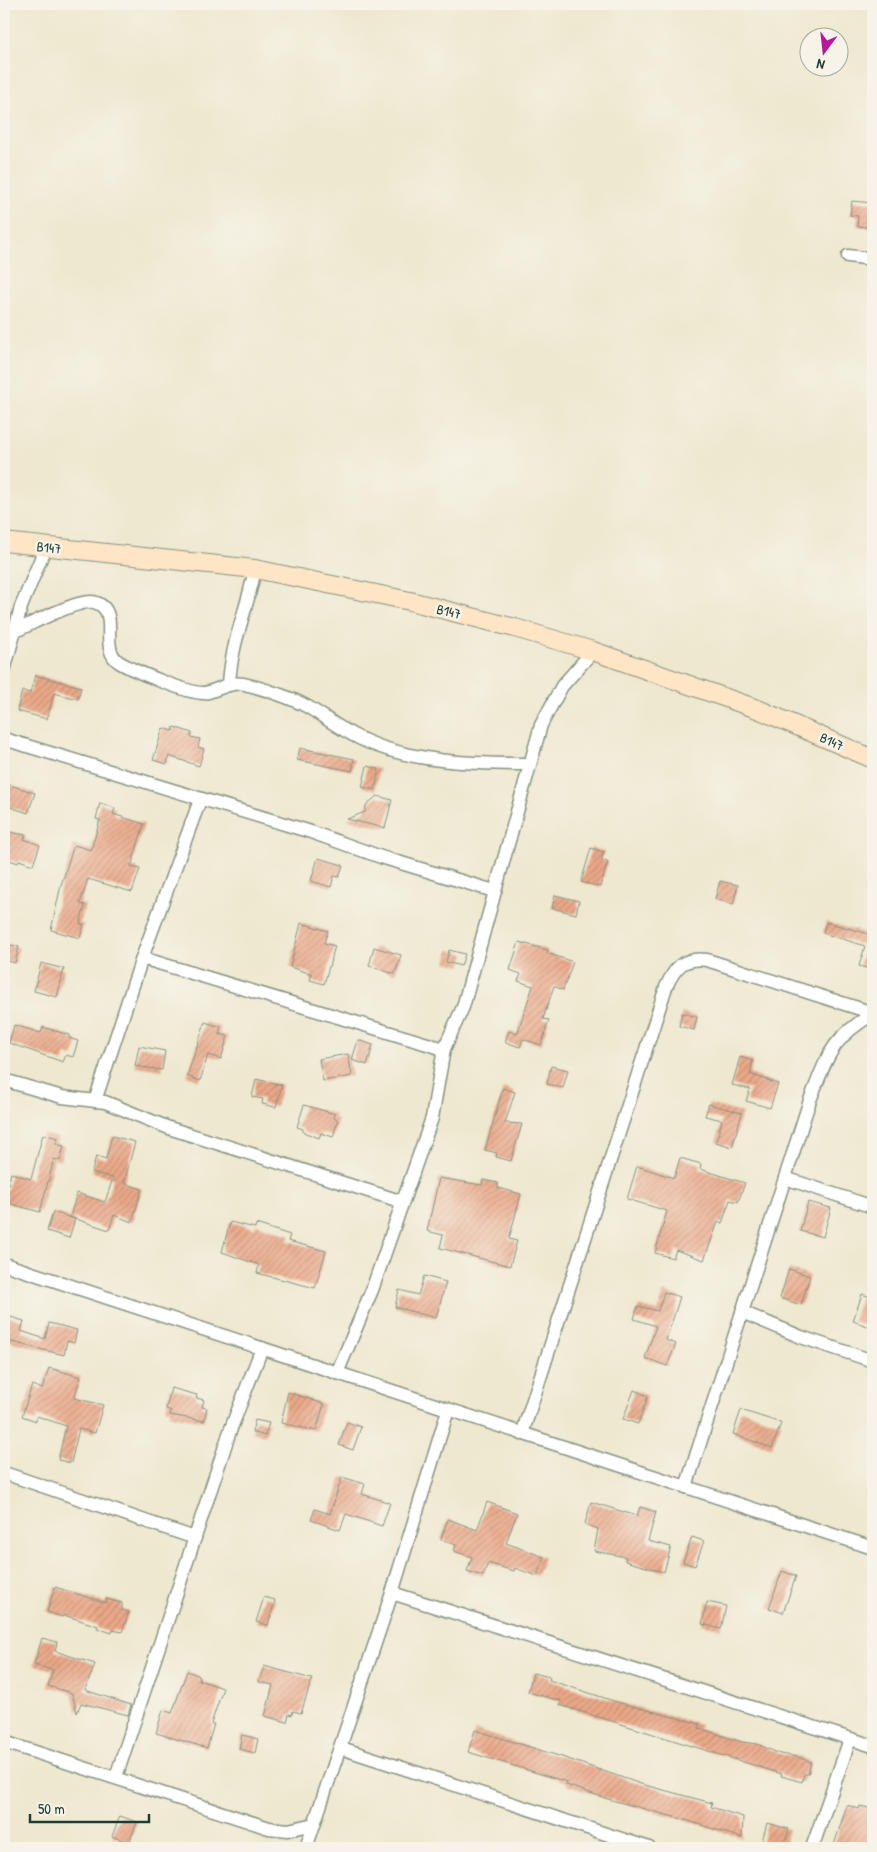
<svg xmlns="http://www.w3.org/2000/svg" width="877" height="1852" viewBox="0 0 877 1852" font-family="'Patrick Hand',sans-serif">
	<defs>
		<pattern id="building-hatch" width="6" height="6" patternUnits="userSpaceOnUse" patternTransform="scale(1.25)"><rect width="6" height="6" fill="#eca989"/><path d="M-1 1l2-2M0 6l6-6M5 7l2-2" fill="none" stroke="#bf8b71"/></pattern>
	</defs>
	<rect width="100%" height="100%" fill="#f7f3e8"/>
	<filter id="ink" filterUnits="userSpaceOnUse"><feTurbulence type="fractalNoise" baseFrequency=".02" numOctaves="2"/><feDisplacementMap in="SourceGraphic" scale="10" xChannelSelector="R" yChannelSelector="G"/><feConvolveMatrix kernelMatrix="1 2 1 2 8 2 1 2 1" color-interpolation-filters="sRGB"/></filter>
	<filter id="wash" filterUnits="userSpaceOnUse"><feTurbulence type="fractalNoise" baseFrequency=".0096" numOctaves="4" result="noise"/><feDisplacementMap in="SourceGraphic" scale="20" xChannelSelector="R" yChannelSelector="G"/><feGaussianBlur stdDeviation="1.12" result="paint"/><feColorMatrix in="noise" values="0 0 0 0 0 0 0 0 0 0 0 0 0 0 0 0 0 1.4 0 .05"/><feComposite in="paint" operator="in"/></filter>
	<g filter="url(#wash)">
		<rect width="100%" height="100%" fill="#eee8cf"/>
		<g id="blocks">
			<!-- building -->
			<g fill="url(#building-hatch)">
				<polygon points="852,201 873,203 873,228 857,226 858,216 850,215"/>
				<polygon points="35,675 81,687 78,699 54,693 47,719 17,711 22,691 30,693"/>
				<polygon points="174,727 192,733 191,737 200,739 198,747 204,749 199,766 169,756 167,764 153,760 163,728 173,731"/>
				<polygon points="300,748 354,759 352,771 297,760"/>
				<polygon points="367,766 379,769 375,790 362,787"/>
				<polygon points="4,783 35,793 28,813 4,805"/>
				<polygon points="377,796 392,800 385,828 347,819 365,812 366,805"/>
				<polygon points="100,803 115,808 113,814 144,824 131,867 140,869 132,892 88,879 80,904 85,905 80,924 84,924 80,938 51,930 61,885 74,845 91,850 100,820 96,819"/>
				<polygon points="4,831 26,835 24,839 40,845 33,865 19,860 18,863 4,858"/>
				<polygon points="591,848 604,852 601,860 608,862 600,887 581,882"/>
				<polygon points="318,858 343,865 339,877 334,876 331,887 311,881"/>
				<polygon points="720,881 738,885 733,904 715,899"/>
				<polygon points="555,895 579,901 576,914 552,908"/>
				<polygon points="826,922 869,934 870,930 873,931 873,970 859,966 865,946 823,933"/>
				<polygon points="301,923 328,931 324,943 335,946 324,984 310,980 312,974 290,967"/>
				<polygon points="519,942 548,950 547,953 573,962 563,990 554,986 543,1019 549,1020 541,1045 523,1039 520,1047 505,1042 509,1031 517,1034 533,986 518,981 521,974 510,970"/>
				<polygon points="7,944 19,947 15,963 4,960"/>
				<polygon points="374,947 401,955 395,974 369,966"/>
				<polygon points="449,950 465,954 461,966 446,962"/>
				<polygon points="41,963 64,969 57,997 34,991"/>
				<polygon points="682,1013 697,1017 694,1030 679,1026"/>
				<polygon points="205,1022 221,1027 219,1034 228,1036 221,1059 208,1055 200,1081 187,1076"/>
				<polygon points="14,1025 41,1033 43,1027 69,1035 69,1038 78,1041 73,1057 66,1055 63,1062 9,1043"/>
				<polygon points="358,1040 373,1045 367,1065 352,1060"/>
				<polygon points="139,1046 165,1051 162,1070 135,1066"/>
				<polygon points="348,1054 352,1076 323,1081 319,1059"/>
				<polygon points="740,1057 753,1061 750,1074 778,1084 770,1108 746,1101 750,1089 732,1085"/>
				<polygon points="551,1066 568,1070 563,1088 547,1084"/>
				<polygon points="256,1079 282,1085 276,1107 262,1104 263,1099 252,1097"/>
				<polygon points="503,1088 515,1092 505,1123 522,1124 511,1161 496,1157 497,1153 485,1150"/>
				<polygon points="709,1104 742,1113 732,1147 716,1142 722,1120 705,1116"/>
				<polygon points="304,1105 335,1114 334,1118 338,1120 333,1137 321,1133 319,1138 303,1132 303,1129 297,1127"/>
				<polygon points="43,1134 58,1138 56,1144 64,1146 60,1161 54,1159 40,1212 4,1202 11,1173 31,1179"/>
				<polygon points="112,1136 135,1142 124,1183 142,1189 132,1222 114,1215 109,1230 70,1217 77,1193 105,1202 113,1178 92,1172 96,1156 106,1159"/>
				<polygon points="680,1158 701,1164 700,1169 745,1183 738,1202 730,1200 722,1223 718,1222 704,1260 676,1250 673,1258 655,1253 667,1211 627,1199 637,1166 674,1178"/>
				<polygon points="439,1178 482,1185 483,1180 498,1183 498,1188 521,1194 509,1239 517,1241 510,1266 440,1248 443,1235 427,1231"/>
				<polygon points="808,1202 831,1208 823,1237 800,1231"/>
				<polygon points="53,1212 75,1219 69,1238 47,1231"/>
				<polygon points="230,1222 255,1228 256,1224 290,1235 288,1241 326,1251 315,1288 257,1273 259,1265 222,1252"/>
				<polygon points="789,1269 810,1276 801,1305 780,1298"/>
				<polygon points="424,1276 446,1282 436,1318 395,1307 399,1290 418,1295"/>
				<polygon points="664,1292 680,1297 666,1340 676,1344 667,1366 645,1358 656,1326 634,1319 638,1306 658,1311"/>
				<polygon points="862,1294 873,1298 873,1328 853,1321"/>
				<polygon points="4,1315 24,1321 21,1331 45,1339 49,1323 77,1330 74,1343 67,1341 64,1355 4,1340"/>
				<polygon points="49,1368 81,1377 74,1398 103,1405 95,1433 79,1429 71,1463 58,1460 66,1426 37,1416 36,1421 22,1416 32,1385 42,1389"/>
				<polygon points="171,1388 197,1395 196,1398 204,1400 202,1407 207,1408 204,1421 170,1415 171,1411 166,1409"/>
				<polygon points="634,1390 648,1396 638,1424 623,1419"/>
				<polygon points="288,1392 324,1404 316,1431 281,1423"/>
				<polygon points="741,1410 781,1423 772,1448 733,1434"/>
				<polygon points="255,1420 269,1423 265,1436 252,1432"/>
				<polygon points="347,1422 361,1427 353,1450 339,1445"/>
				<polygon points="342,1477 365,1484 362,1494 390,1503 382,1526 346,1514 340,1530 311,1520 315,1509 330,1514"/>
				<polygon points="487,1502 517,1513 506,1543 544,1557 537,1576 515,1568 514,1571 488,1563 483,1576 467,1571 472,1557 454,1551 456,1545 441,1539 448,1519 477,1530"/>
				<polygon points="591,1502 637,1516 640,1507 656,1512 648,1541 671,1547 664,1572 625,1561 626,1557 594,1551 598,1529 585,1524"/>
				<polygon points="692,1537 704,1541 695,1566 683,1562"/>
				<polygon points="782,1571 796,1576 783,1613 769,1608"/>
				<polygon points="55,1587 106,1603 106,1599 122,1603 122,1610 129,1612 122,1632 113,1630 112,1633 97,1628 98,1626 64,1615 63,1617 47,1612"/>
				<polygon points="264,1597 275,1600 268,1625 256,1622"/>
				<polygon points="707,1602 726,1606 721,1629 702,1624"/>
				<polygon points="42,1638 57,1642 55,1651 95,1664 85,1690 131,1705 128,1715 81,1703 77,1713 72,1693 48,1686 53,1670 34,1665"/>
				<polygon points="264,1666 312,1679 301,1713 293,1711 292,1715 289,1714 287,1722 265,1716 273,1685 259,1682"/>
				<polygon points="187,1671 200,1676 199,1680 223,1688 211,1724 214,1724 207,1748 156,1733 163,1710 172,1713"/>
				<polygon points="533,1673 550,1677 549,1680 617,1702 700,1724 699,1728 742,1742 757,1744 780,1754 798,1757 811,1762 808,1774 804,1774 802,1782 781,1776 782,1774 560,1705 561,1701 528,1692"/>
				<polygon points="475,1730 562,1757 641,1784 712,1803 711,1807 743,1817 742,1838 685,1820 608,1799 566,1785 567,1782 468,1752"/>
				<polygon points="242,1735 258,1739 255,1753 239,1749"/>
				<polygon points="847,1805 859,1809 860,1806 873,1809 873,1848 833,1848"/>
				<polygon points="120,1816 137,1822 129,1843 112,1836"/>
				<polygon points="767,1823 789,1829 783,1848 761,1845"/>
			</g>
		</g>
	</g>
	<g filter="url(#ink)">
		<use href="#blocks" fill-opacity="0" stroke="#869282" stroke-width="1"/>
		<g fill="none" stroke-linecap="round" stroke-linejoin="round">
			<defs>
				<g id="street">
					<polyline points="848,256 873,259"/>
					<path d="M13 632C30 625 82 596 97 603 121 613 98 648 119 662 132 670 189 694 204 693 217 691 230 681 244 684 262 688 292 698 308 707 325 717 341 730 359 738 410 763 474 764 530 764"/>
					<polyline points="4,671 21,607 46,546"/>
					<path d="M229 685C231 642 247 611 255 569"/>
					<polyline points="4,739 311,832 381,857 494,891"/>
					<polyline points="142,958 444,1049"/>
					<polyline points="4,1080 62,1097 105,1102 169,1128 403,1202"/>
					<polyline points="95,1101 142,958 200,800"/>
					<polyline points="785,1178 873,1207"/>
					<polyline points="4,1264 873,1548"/>
					<polyline points="742,1312 801,1337 873,1361"/>
					<polyline points="337,1373 372,1290 432,1118 444,1049 463,1007 541,725 562,686 593,651"/>
					<path d="M522 1434 666 987C675 967 683 957 707 960L873 1013"/>
					<polyline points="4,1473 195,1538"/>
					<path d="M686 1487 810 1100C828 1056 830 1039 873 1014"/>
					<polyline points="392,1593 873,1746"/>
					<polyline points="4,1742 269,1828 288,1830 314,1824"/>
					<polyline points="341,1748 649,1848"/>
					<polyline points="116,1777 230,1431 262,1348"/>
					<polyline points="306,1848 392,1593 448,1410"/>
					<polyline points="812,1848 850,1739"/>
				</g>
				<polyline id="secondary" points="4,542 255,569 410,601 515,628 593,651 760,710 873,759"/>
			</defs>
			<!-- street casing -->
			<use href="#street" stroke="#869282" stroke-width="15"/>
			<!-- secondary casing -->
			<use href="#secondary" stroke="#869282" stroke-width="20"/>
			<!-- street -->
			<use href="#street" stroke="#fff" stroke-width="12"/>
			<!-- secondary -->
			<use href="#secondary" stroke="#fde5c5" stroke-width="18"/>
		</g>
	</g>
	<g text-anchor="middle" dominant-baseline="central" stroke-width="5" stroke-linejoin="round" paint-order="stroke">
		<!-- street labels -->
		<g font-size="14" fill="#1f3d34" stroke="#f7f3e8">
			<text transform="translate(49 547) rotate(6)">B147</text>
			<text transform="translate(449 611) rotate(14)">B147</text>
			<text transform="translate(832 741) rotate(24)">B147</text>
		</g>
	</g>
	<!-- margin -->
	<rect width="877" height="1852" fill="none" stroke="#f7f3e8" stroke-width="20"/>
	<!-- north arrow -->
	<g transform="translate(824 52) rotate(195)"><circle r="24" fill="#f7f3e8" stroke="#a1aaa0"/>
	<path d="M0-4L9 19L0 12L-9 19Z" fill="#b5179e"/>
	<text y="-8" font-size="14" font-weight="bold" text-anchor="middle" fill="#1f3d34">N</text>
	</g>
	<!-- scale -->
	<path d="M30 1814v8h119v-8" fill="none" stroke="#1f3d34" stroke-width="2.5"/>
	<text x="38" y="1814" font-size="15" fill="#1f3d34" stroke="#f7f3e8" stroke-width="4" paint-order="stroke">50 m</text>
</svg>
